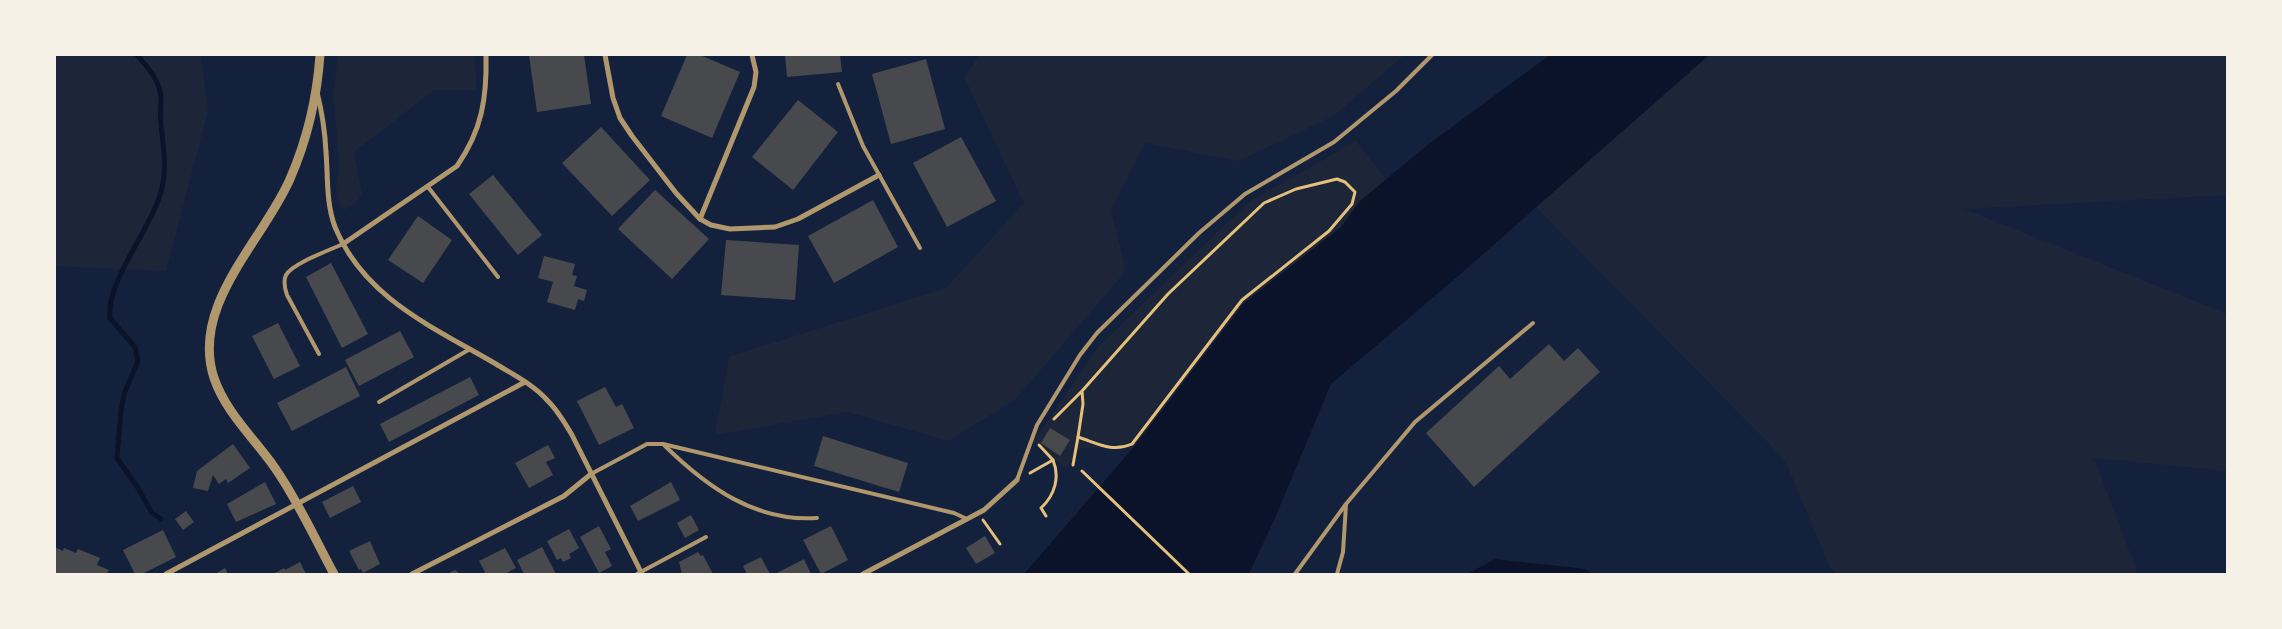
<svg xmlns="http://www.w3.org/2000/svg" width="2282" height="629" viewBox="0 0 2282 629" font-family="'IBM Plex Serif',serif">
	<rect width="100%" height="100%" fill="#14213d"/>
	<!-- green -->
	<g fill="#1d2539">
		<polygon points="55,55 201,55 208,111 166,271 55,266"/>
		<polygon points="338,55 475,55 476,90 434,90 354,152 362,194 356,202 344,210 336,197 339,161 333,94"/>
		<polygon points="980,55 1404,55 1335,115 1239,161 1145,143 1111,210 1126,271 1015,400 948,441 848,412 715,435 729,357 946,288 1024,203 964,77"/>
		<polygon points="1709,55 2227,55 2227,195 1964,209 2227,314 2227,471 2094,458 2138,574 1835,574 1830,568 1785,460 1536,207"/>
		<polygon points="1356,141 1387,181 1360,201 1341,227 1244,303 1133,448 1081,448 1066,469 1033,442 1098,347 1250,201"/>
	</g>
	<!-- water -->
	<g fill="#0b132b">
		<polygon points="1550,55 1709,55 1456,278 1331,384 1275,518 1249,574 1024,574 1133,448 1244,303 1341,227 1360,201 1430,143"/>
		<polygon points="1495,559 1586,569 1591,574 1467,574"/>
	</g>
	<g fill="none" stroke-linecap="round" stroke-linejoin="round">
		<!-- stream -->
		<path stroke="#0b132b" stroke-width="5" d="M137 55C148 68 159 79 161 97 161 106 160 115 161 124 163 145 167 167 162 188 153 227 106 280 110 318L135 347 138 361 124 394 121 411 117 458 138 488 152 513 161 519"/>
	</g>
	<!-- building -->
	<g fill="#48494c">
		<polygon points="529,55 584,55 591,104 537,112"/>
		<polygon points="687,55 700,55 740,72 712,138 661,116"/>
		<polygon points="785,55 840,55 842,72 787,77"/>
		<polygon points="926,59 945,129 891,144 872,74"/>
		<polygon points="798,100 838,132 793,190 752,157"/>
		<polygon points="601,127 650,180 612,216 562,163"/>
		<polygon points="961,137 996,201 947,227 913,163"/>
		<polygon points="493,175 542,235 518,255 469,194"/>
		<polygon points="655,190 709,239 672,279 618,229"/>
		<polygon points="873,200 898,247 834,283 808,236"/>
		<polygon points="418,216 452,240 423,283 388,260"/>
		<polygon points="726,240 799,245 795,300 721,295"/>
		<polygon points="544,256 575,264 572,275 577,276 574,286 587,290 584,301 578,299 575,310 547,302 553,282 538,278"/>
		<polygon points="331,263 368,334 342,348 306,277"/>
		<polygon points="278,323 300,366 274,379 252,336"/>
		<polygon points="400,331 414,357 359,386 345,360"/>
		<polygon points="1549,344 1564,361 1578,348 1600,372 1474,487 1426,433 1499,366 1510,379"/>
		<polygon points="346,367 360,396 292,431 277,403"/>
		<polygon points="470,377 479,395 389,442 380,424"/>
		<polygon points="605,387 616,407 622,404 634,428 599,445 577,401"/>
		<polygon points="1050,428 1070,440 1060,456 1041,443"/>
		<polygon points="823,436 908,463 899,492 814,466"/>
		<polygon points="233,444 250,468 228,483 226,479 219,484 213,475 208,491 193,488 197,471"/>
		<polygon points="548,445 555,458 546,462 553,475 529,488 515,463"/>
		<polygon points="265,482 276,504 236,522 227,504"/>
		<polygon points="671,482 680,500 638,521 630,506"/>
		<polygon points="353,486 361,502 330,518 322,502"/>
		<polygon points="186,511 194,522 183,530 175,519"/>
		<polygon points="691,515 699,530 685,538 677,523"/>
		<polygon points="599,526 611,549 605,552 612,566 599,573 580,537"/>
		<polygon points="831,526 848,560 821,574 803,540"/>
		<polygon points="569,529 579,548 569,554 571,558 563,562 561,558 557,560 547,541"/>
		<polygon points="163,530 176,557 142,574 135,574 123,550"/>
		<polygon points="985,536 995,553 976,564 966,548"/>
		<polygon points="370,541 380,564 363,573 361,569 359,570 349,551"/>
		<polygon points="55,547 63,551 64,548 76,553 78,549 100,558 97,565 109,570 107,574 55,574"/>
		<polygon points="542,547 556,574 524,574 517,560"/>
		<polygon points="505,548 516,568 505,574 482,574 485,572 479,561"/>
		<polygon points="698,552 701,556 703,555 713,574 682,574 679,562"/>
		<polygon points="761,557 770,574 747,574 743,566"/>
		<polygon points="804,559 811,574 775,574"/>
		<polygon points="300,562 306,574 273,574 284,568 285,570"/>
		<polygon points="225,568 228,574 215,574"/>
		<polygon points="455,570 460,574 447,574"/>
	</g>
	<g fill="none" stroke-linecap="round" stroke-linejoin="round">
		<!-- path -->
		<g stroke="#e5c07b" stroke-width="3">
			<path d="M1054 419 1082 391 1168 294 1264 203 1296 189 1337 179 1345 182 1355 192 1352 204 1329 231 1242 300 1132 444C1112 453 1097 443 1078 437L1083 404 1082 391"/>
			<polyline points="1073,465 1078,437"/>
			<polyline points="1082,471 1189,574"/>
			<polyline points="1030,473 1053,460 1039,445"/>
			<path d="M1046 516 1041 508C1055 495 1060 477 1053 460"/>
			<polyline points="983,520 1000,544"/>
		</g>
		<!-- service -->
		<g stroke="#b1986c" stroke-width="4">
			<polyline points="838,84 863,146 920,248"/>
			<polyline points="428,187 498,277"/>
			<path d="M319 354 287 295C285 289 283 281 286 275 293 263 330 250 343 244"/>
			<polyline points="379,402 470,349"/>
			<path d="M665 446C707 487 755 522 817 518"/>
			<polyline points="591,474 647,444 663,444 954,513 967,519"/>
			<polyline points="1017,480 1037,425 1080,355 1097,333 1199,233 1245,194 1334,142 1396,91 1432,55"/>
			<polyline points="637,574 706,537"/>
			<polyline points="1295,574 1346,504 1415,422 1533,323"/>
			<polyline points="1337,574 1343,552 1346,505"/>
		</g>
		<!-- minor -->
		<g stroke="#b1986c" stroke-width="5">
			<polyline points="605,55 613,98 620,118 632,136 676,193 700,219 711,225 730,229 775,227 798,219 879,175"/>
			<path d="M317 92C322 112 325 131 326 152 328 177 326 203 335 227 364 298 433 327 496 364 514 375 534 385 548 401 558 411 565 423 572 435L642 574"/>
			<polyline points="700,219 754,87 756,72 752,55"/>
			<path d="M343 244 457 166C482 130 487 98 486 55"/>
			<polyline points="166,574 525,382"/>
			<polyline points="412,574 564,496 591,474"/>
			<polyline points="863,574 984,510 1017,480"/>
		</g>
		<!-- tertiary -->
		<path stroke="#b1986c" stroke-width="9" d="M320 55C317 97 307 140 290 179 263 241 190 305 214 378 226 413 254 438 275 468 298 501 315 539 334 574"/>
	</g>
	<!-- border -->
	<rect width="2282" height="629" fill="none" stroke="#f6f1e7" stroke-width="112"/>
</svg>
